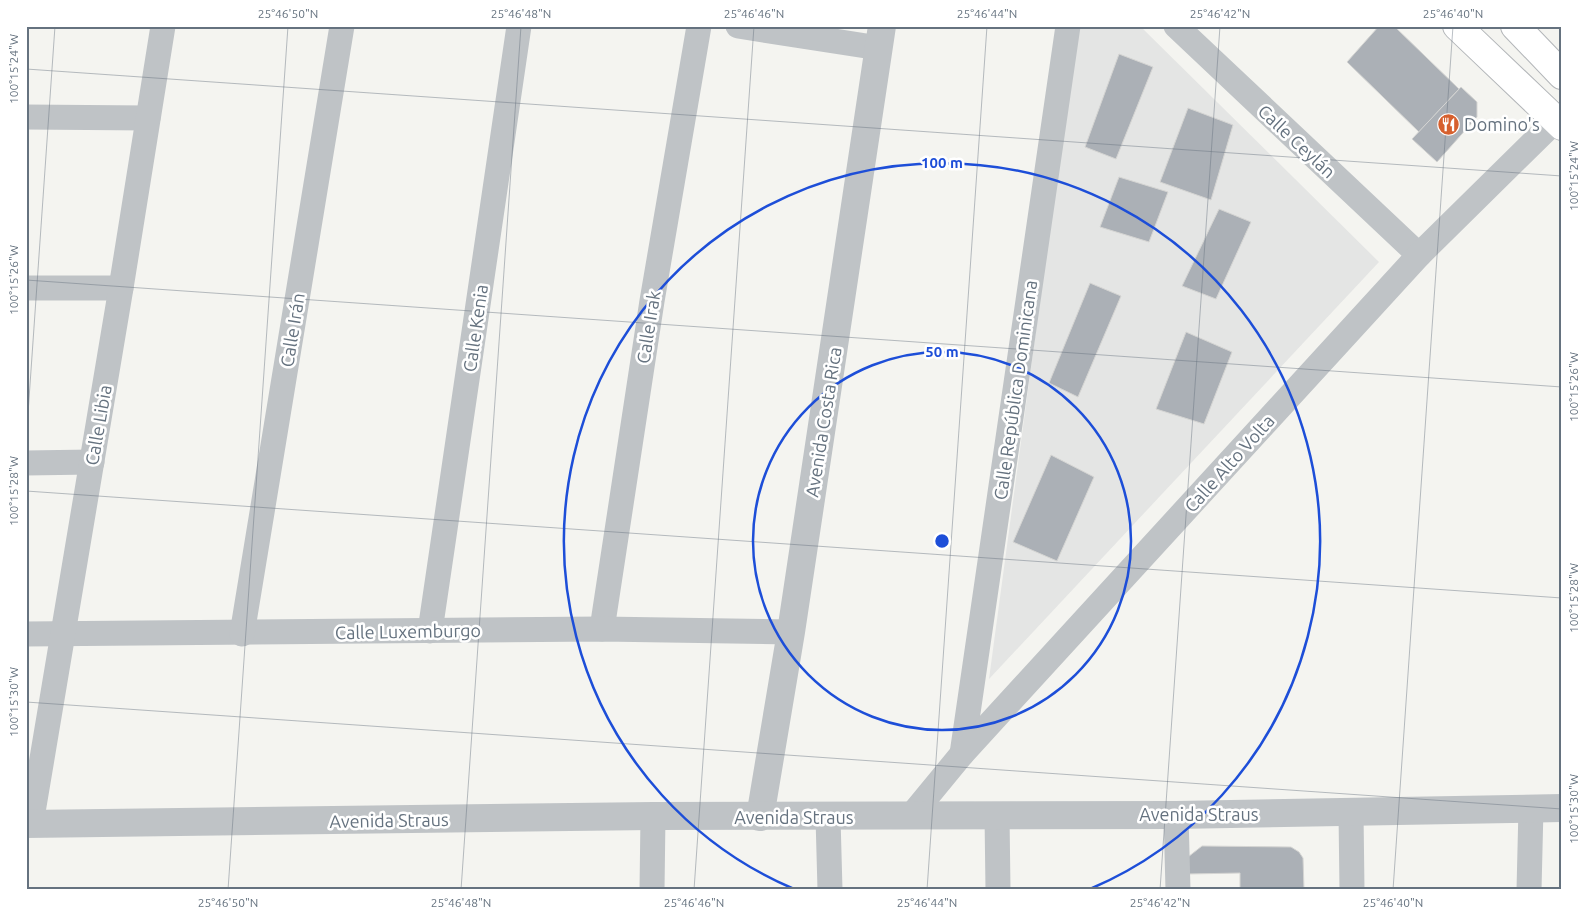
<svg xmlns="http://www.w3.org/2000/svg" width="1588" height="916" viewBox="0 0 1588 916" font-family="Ubuntu,sans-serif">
	<rect width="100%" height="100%" fill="#f4f4f0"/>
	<!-- built -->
	<polygon fill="#e4e5e4" points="1077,26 1140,26 1379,262 989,679"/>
	<!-- building -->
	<g fill="#abb0b6" stroke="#d5d5d3">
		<polygon points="1379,26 1394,26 1459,89 1419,132 1347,62"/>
		<polygon points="1119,54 1153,67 1116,159 1085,147"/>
		<polygon points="1461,87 1477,102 1477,117 1437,162 1412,139"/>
		<polygon points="1188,108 1233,125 1211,200 1160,182"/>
		<polygon points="1119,177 1168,192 1149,242 1100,227"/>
		<polygon points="1219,209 1251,222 1216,299 1182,286"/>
		<polygon points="1090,283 1121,296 1078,397 1049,383"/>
		<polygon points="1186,332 1232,352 1204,424 1156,409"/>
		<polygon points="1051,455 1094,477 1057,561 1013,542"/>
		<polygon points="1202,846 1291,847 1299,852 1303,858 1304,890 1240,890 1240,873 1187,874 1188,857"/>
	</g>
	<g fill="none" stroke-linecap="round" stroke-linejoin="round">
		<defs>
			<g id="primary">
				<polyline points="1457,26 1562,126"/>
				<polyline points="1515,26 1562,75"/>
			</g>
		</defs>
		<!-- primary casing -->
		<use href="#primary" stroke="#b3b6b9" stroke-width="30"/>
		<!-- minor -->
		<g stroke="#bfc3c6" stroke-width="25">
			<polyline points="738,26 879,48"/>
			<polyline points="1176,26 1419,255"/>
			<polyline points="26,117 148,118"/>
			<polyline points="26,288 121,288"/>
			<polyline points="26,463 92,462"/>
			<polyline points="602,629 652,301 699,26"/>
			<polyline points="430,631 519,26"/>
			<polyline points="26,634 602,629 791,632"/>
			<polyline points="242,634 342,26"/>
			<polyline points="962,754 1068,26"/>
			<polyline points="1351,813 1352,890"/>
			<polyline points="997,815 998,890"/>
			<polyline points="1176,815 1178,890"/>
			<polyline points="911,816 962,754 1419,255 1556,120"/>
			<polyline points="828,817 830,890"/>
			<polyline points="31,824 121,288 163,26"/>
			<polyline points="652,890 653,816"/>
			<polyline points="1529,890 1531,808"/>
		</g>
		<!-- tertiary -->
		<g stroke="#bfc3c6" stroke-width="28">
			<polyline points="760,817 791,632 882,26"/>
			<polyline points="26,824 653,816 1176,815 1562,808"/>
		</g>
		<!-- primary -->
		<use href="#primary" stroke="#fff" stroke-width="28"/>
	</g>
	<!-- ticks -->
	<path fill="none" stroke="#65727f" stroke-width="1" stroke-opacity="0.45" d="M26 69 1562 176M26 280 1562 387M26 442 55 26M26 491 1562 598M26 702 1562 809M228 890 288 26M461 890 521 26M694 890 754 26M927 890 987 26M1160 890 1220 26M1393 890 1453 26"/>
	<!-- distance rings -->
	<g fill="none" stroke="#1d4ed8" stroke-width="2.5">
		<circle cx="942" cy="541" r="189"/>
		<path d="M794 889A378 378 0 1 1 1090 889"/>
	</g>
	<!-- icons -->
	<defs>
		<symbol id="restaurant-disc" viewBox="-11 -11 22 22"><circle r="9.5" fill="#d6602e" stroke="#fff"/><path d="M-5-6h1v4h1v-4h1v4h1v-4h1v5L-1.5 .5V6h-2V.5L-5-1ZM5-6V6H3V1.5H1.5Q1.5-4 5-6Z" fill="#fff"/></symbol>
	</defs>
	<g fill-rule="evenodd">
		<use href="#restaurant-disc" x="1436" y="112" width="25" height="25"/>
	</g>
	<g text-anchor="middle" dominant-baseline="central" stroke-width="5" stroke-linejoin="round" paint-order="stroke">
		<!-- poi labels -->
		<g font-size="18" fill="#65727f" stroke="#fff" text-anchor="start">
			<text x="1464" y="124">Domino's</text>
		</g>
		<!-- street labels -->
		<g font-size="18" fill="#65727f" stroke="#fff">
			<text transform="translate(1297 141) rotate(43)">Calle Ceylán</text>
			<text transform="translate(648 327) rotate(-81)">Calle Irak</text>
			<text transform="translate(475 328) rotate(-82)">Calle Kenia</text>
			<text transform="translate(292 330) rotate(-81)">Calle Irán</text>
			<text transform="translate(1015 390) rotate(-82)">Calle República Dominicana</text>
			<text transform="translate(823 422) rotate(-81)">Avenida Costa Rica</text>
			<text transform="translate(98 425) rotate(-80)">Calle Libia</text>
			<text transform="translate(1229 463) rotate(-48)">Calle Alto Volta</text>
			<text transform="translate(408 631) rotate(-1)">Calle Luxemburgo</text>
			<text x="1199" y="814">Avenida Straus</text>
			<text x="794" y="817">Avenida Straus</text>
			<text transform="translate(389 820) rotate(-1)">Avenida Straus</text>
		</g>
	</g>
	<circle cx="942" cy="541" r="8" fill="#1d4ed8" stroke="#fff" stroke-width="2.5"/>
	<g font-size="15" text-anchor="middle" font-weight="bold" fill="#1d4ed8" stroke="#fff" stroke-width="5" stroke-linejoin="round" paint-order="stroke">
		<text x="942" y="168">100 m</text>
		<text x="942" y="357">50 m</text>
	</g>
	<!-- border -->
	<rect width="1588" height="916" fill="none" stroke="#ffffff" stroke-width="55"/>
	<rect x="28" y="28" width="1532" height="860" fill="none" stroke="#65727f" stroke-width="2"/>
	<g font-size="12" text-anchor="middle" fill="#65727f">
		<text x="288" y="18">25°46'50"N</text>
		<text x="521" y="18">25°46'48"N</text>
		<text x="754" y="18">25°46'46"N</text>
		<text x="987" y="18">25°46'44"N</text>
		<text x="1220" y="18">25°46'42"N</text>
		<text x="1453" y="18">25°46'40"N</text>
		<text transform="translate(14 69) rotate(-90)" y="4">100°15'24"W</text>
		<text transform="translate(1574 176) rotate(-90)" y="4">100°15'24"W</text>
		<text transform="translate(14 280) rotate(-90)" y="4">100°15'26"W</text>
		<text transform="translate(1574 387) rotate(-90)" y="4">100°15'26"W</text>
		<text transform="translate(14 491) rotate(-90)" y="4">100°15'28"W</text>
		<text transform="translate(1574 598) rotate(-90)" y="4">100°15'28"W</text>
		<text transform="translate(14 702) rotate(-90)" y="4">100°15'30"W</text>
		<text transform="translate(1574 809) rotate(-90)" y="4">100°15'30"W</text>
		<text x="228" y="907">25°46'50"N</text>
		<text x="461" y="907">25°46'48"N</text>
		<text x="694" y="907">25°46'46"N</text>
		<text x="927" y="907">25°46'44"N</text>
		<text x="1160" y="907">25°46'42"N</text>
		<text x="1393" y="907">25°46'40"N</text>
	</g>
</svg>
